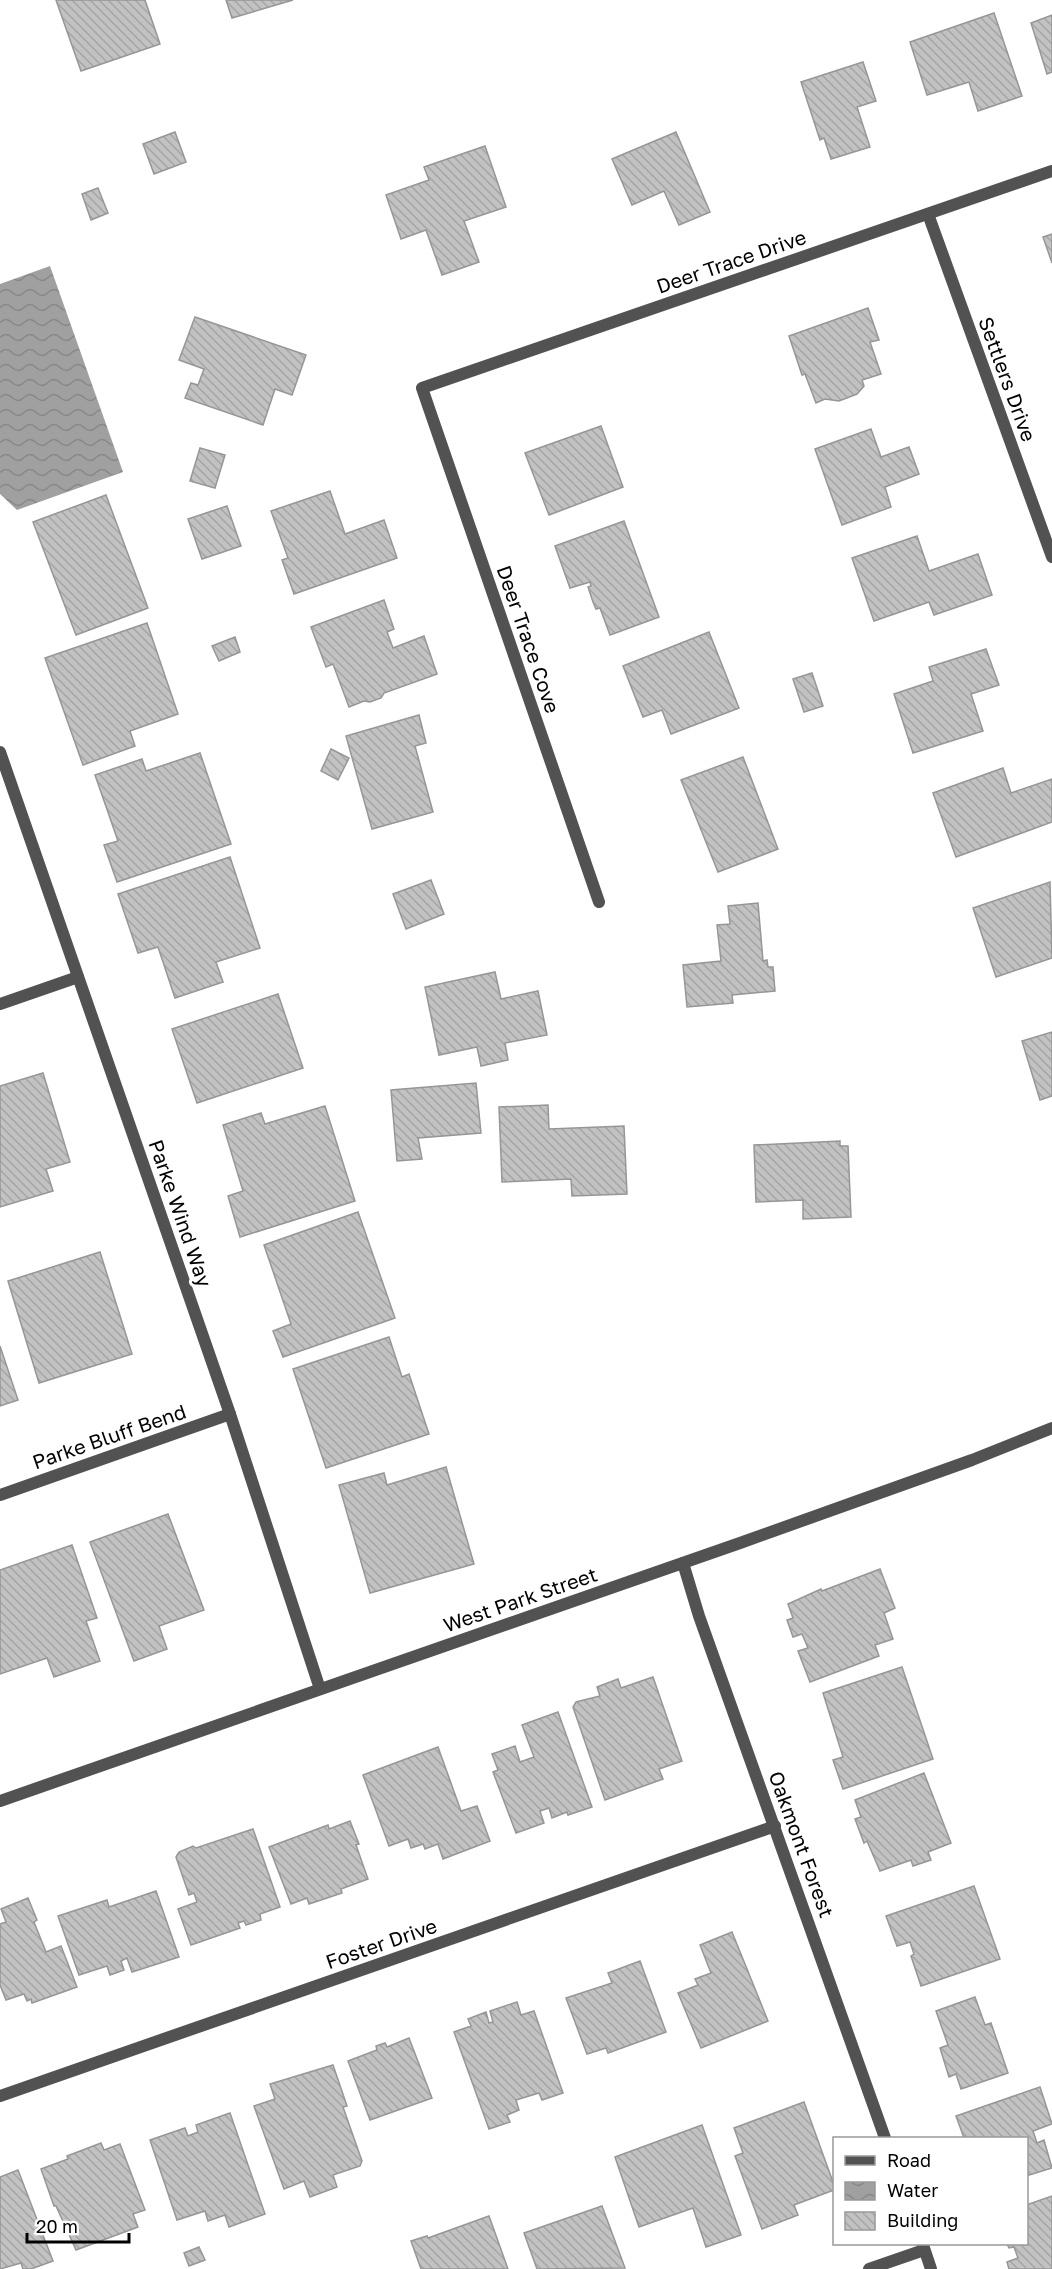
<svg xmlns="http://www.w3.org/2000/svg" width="1052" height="2269" viewBox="0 0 1052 2269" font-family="'Golos Text',sans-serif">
	<defs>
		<pattern id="water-waves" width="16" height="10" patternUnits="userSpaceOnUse" patternTransform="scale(1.5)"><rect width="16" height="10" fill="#a0a0a0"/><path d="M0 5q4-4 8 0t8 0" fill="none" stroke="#888"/></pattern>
		<pattern id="building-back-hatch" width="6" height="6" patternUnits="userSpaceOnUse" patternTransform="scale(1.5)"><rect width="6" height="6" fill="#c2c2c2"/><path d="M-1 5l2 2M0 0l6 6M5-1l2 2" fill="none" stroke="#a5a5a5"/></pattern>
	</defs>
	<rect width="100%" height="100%" fill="#fff"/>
	<!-- water -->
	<polygon fill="url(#water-waves)" points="50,266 123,472 17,510 0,494 0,284"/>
	<!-- building -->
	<g fill="url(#building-back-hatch)" stroke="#969696" stroke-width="1.5">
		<polygon points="56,0 145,0 160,44 81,71"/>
		<polygon points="226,0 293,0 232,18"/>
		<polygon points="994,13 1022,96 978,111 969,82 927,95 910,42"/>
		<polygon points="1052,15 1052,72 1047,74 1031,23"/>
		<polygon points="863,62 876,101 857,107 870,147 831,159 824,138 820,140 801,82"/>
		<polygon points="175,132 186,162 154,174 143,144"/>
		<polygon points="676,132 710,212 679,225 664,191 632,205 612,159"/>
		<polygon points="485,146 506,207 464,221 479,262 442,275 426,230 401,239 386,195 429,180 424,167"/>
		<polygon points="98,188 108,213 91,220 82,194"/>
		<polygon points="1052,234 1052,263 1043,237"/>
		<polygon points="868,308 879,340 870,342 881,374 862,380 864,386 857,394 839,401 825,399 816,403 805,374 802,375 789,336"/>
		<polygon points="195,317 306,355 292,395 275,389 263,425 185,398 191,383 198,385 204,369 179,360"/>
		<polygon points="601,426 623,487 549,515 525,453"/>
		<polygon points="871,429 881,457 909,447 919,474 885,487 891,507 842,525 815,449"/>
		<polygon points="200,448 225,455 215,488 190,481"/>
		<polygon points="330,491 345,534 384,520 397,558 294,594 282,560 288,558 271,511"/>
		<polygon points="106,495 148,608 76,635 33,522"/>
		<polygon points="227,506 241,546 202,559 188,519"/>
		<polygon points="624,521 659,617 610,635 600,608 596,609 593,602 588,587 591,586 590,582 570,588 555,546"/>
		<polygon points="917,536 929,571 978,554 992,595 934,615 929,602 874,621 852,558"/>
		<polygon points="384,600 394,629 387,632 393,648 424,636 437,674 384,693 381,698 370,702 364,701 349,707 333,664 326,667 311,627"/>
		<polygon points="147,623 178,714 130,731 135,746 83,765 45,658"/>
		<polygon points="709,632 739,708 671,734 662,710 643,717 623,666"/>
		<polygon points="235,637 240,652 219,661 212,646"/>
		<polygon points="986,649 999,685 971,694 983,731 913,753 894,694 933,681 929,667"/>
		<polygon points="812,673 823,706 804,712 793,679"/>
		<polygon points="419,715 426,743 415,746 433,812 372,829 346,736"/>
		<polygon points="331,749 349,758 338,780 321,771"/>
		<polygon points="200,753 231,844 117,882 104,845 118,841 95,775 142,759 146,771"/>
		<polygon points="743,757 778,849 718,872 681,780"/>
		<polygon points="1003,768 1011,793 1052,779 1052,822 956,857 933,793"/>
		<polygon points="230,857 260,948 216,962 223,982 175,998 158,947 138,953 118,894"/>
		<polygon points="431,880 444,914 406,929 393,894"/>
		<polygon points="1050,882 1052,958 996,977 973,908"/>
		<polygon points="758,903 763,961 767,960 768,967 773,967 775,991 732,995 733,1003 687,1007 683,965 721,961 717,925 730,924 728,906"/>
		<polygon points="495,972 501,999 538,991 547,1035 505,1043 508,1060 481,1066 477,1047 439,1055 425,987"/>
		<polygon points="278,994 303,1068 197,1103 172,1029"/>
		<polygon points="1052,1032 1052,1096 1040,1100 1022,1041"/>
		<polygon points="43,1073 70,1162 46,1169 53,1191 0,1207 0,1086"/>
		<polygon points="476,1083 481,1133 418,1138 422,1159 397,1161 391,1090"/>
		<polygon points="548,1105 549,1129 624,1126 627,1194 572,1196 571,1179 502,1182 499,1107"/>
		<polygon points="325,1106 355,1201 240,1237 228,1196 243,1191 223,1125 261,1113 265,1124"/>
		<polygon points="840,1141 840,1146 848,1146 851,1217 803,1219 803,1200 756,1202 754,1145"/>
		<polygon points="358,1212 395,1318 283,1357 273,1331 291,1324 264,1245"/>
		<polygon points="100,1252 132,1354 39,1383 8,1281"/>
		<polygon points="389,1337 402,1377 409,1374 429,1434 326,1468 293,1369"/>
		<polygon points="0,1346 18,1400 0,1406"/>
		<polygon points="446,1467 474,1564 370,1593 339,1485 384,1473 387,1485"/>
		<polygon points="168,1514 204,1610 159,1626 167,1649 134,1661 90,1542"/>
		<polygon points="72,1545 97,1618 86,1621 100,1661 54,1677 47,1658 0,1674 0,1570"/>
		<polygon points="880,1569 895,1608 884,1613 893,1639 875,1645 879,1656 810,1682 798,1651 808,1648 802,1634 793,1637 787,1620 793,1618 788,1604 821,1589 822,1591"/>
		<polygon points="902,1667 933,1759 843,1789 833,1760 843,1757 823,1693"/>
		<polygon points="653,1677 682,1761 659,1769 663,1779 605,1800 573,1707 576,1702 600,1696 597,1687 618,1679 621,1688"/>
		<polygon points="558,1712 592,1807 568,1815 567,1812 552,1818 549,1808 540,1811 544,1823 516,1833 493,1772 498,1770 492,1754 515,1746 520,1762 534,1757 522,1725"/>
		<polygon points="438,1747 461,1811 477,1806 490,1841 443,1859 438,1844 425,1849 423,1844 411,1848 408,1839 389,1846 363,1775"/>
		<polygon points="924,1773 951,1843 928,1852 931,1860 913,1866 911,1860 880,1871 867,1841 864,1843 855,1819 861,1817 855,1800"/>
		<polygon points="350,1821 359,1844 356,1845 368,1879 341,1889 342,1893 309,1904 307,1898 291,1904 269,1847 328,1825 329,1829"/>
		<polygon points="253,1829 280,1907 260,1914 261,1920 246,1925 244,1921 238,1923 240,1928 191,1945 178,1909 197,1902 194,1893 189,1895 176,1857 179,1852 193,1846 196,1848"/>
		<polygon points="974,1886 1000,1959 921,1986 911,1956 914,1954 910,1942 897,1946 886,1916"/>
		<polygon points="156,1891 179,1957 132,1972 127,1958 121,1961 124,1970 110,1975 107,1966 79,1975 58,1916 107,1900 109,1907"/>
		<polygon points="28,1898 37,1920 34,1922 46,1952 61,1946 77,1987 32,2003 31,1999 27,2001 24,1994 6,2000 0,1985 0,1924 6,1922 1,1909"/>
		<polygon points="732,1932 768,2021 701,2048 678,1993 698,1985 695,1979 711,1973 700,1945"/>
		<polygon points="640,1961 666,2032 608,2053 606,2048 587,2054 566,1998 612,1983 608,1973"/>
		<polygon points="975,1997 985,2025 991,2023 1008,2073 961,2089 956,2074 949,2077 940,2048 948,2045 936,2011"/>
		<polygon points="517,2002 521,2015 534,2011 563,2093 542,2100 539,2093 516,2100 519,2110 507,2115 510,2122 489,2129 454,2032 471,2026 468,2019 486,2012 489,2023 493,2022 490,2011"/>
		<polygon points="409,2038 432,2098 370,2120 348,2061 377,2050 376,2046 385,2043 387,2047"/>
		<polygon points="333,2065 347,2106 343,2107 362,2161 360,2166 333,2175 337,2187 310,2197 304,2181 284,2189 254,2106 275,2099 270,2084"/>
		<polygon points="1040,2087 1052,2124 1033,2131 1037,2143 1044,2140 1052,2168 1026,2176 1026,2138 964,2138 956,2116"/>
		<polygon points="804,2102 834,2185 834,2190 794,2205 798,2215 762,2229 735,2156 743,2153 734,2128"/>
		<polygon points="230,2113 265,2214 229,2227 225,2215 208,2221 205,2211 177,2220 150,2140 185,2128 188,2136 198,2132 196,2125"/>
		<polygon points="702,2125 741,2235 706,2247 693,2208 639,2227 615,2157"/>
		<polygon points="101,2143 104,2150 120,2144 145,2210 133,2214 138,2227 76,2250 56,2206 54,2206 41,2169 68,2159 67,2156"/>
		<polygon points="18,2170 53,2261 31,2269 23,2269 21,2263 0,2269 0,2177"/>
		<polygon points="1052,2196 1052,2269 1009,2269 1007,2262 1018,2258 1014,2247 1009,2248 1007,2244 1026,2244 1026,2205"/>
		<polygon points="602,2206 625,2268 537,2269 524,2233"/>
		<polygon points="489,2216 508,2269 421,2269 411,2241 427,2236 428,2238"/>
		<polygon points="199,2247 205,2260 189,2266 184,2253"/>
	</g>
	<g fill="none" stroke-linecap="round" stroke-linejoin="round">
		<!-- minor -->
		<g stroke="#525252" stroke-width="12">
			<polyline points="928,214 1052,557"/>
			<polyline points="0,752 230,1414 320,1689"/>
			<polyline points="599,902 422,388 1052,171"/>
			<polyline points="0,1004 78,977"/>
			<polyline points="0,1495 230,1414"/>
			<polyline points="683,1563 699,1616 885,2138"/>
			<polyline points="0,2096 775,1826"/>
			<polyline points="923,2245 931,2269"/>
			<polyline points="869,2269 924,2250"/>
		</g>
		<!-- tertiary -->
		<polyline stroke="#525252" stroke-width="12" points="0,1801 740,1543 972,1460 1052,1428"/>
	</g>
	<g text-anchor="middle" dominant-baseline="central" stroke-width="6" stroke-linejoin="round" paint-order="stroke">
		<!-- street labels -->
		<g font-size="20" fill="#000" stroke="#fff">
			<text transform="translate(731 261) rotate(-19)">Deer Trace Drive</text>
			<text transform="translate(1008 379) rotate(70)">Settlers Drive</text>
			<text transform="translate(529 639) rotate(71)">Deer Trace Cove</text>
			<text transform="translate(181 1213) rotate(71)">Parke Wind Way</text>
			<text transform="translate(109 1436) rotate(-19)">Parke Bluff Bend</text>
			<text transform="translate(520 1599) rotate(-19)">West Park Street</text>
			<text transform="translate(802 1844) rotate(70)">Oakmont Forest</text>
			<text transform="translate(381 1943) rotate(-19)">Foster Drive</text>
		</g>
	</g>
	<!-- legend -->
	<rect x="833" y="2137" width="195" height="108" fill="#ffffff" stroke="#999999" stroke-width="1.5"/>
	<rect x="845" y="2156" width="30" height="9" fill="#525252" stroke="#999999" stroke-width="1.5"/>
	<text x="887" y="2167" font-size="18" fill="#000000">Road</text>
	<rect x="845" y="2182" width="30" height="18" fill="url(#water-waves)" stroke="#999999" stroke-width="1.5"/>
	<text x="887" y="2197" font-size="18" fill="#000000">Water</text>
	<rect x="845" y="2212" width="30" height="18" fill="url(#building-back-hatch)" stroke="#999999" stroke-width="1.5"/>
	<text x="887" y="2227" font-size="18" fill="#000000">Building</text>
	<!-- scale -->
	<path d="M27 2233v9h102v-9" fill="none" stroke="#000000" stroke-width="3"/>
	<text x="36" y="2233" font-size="18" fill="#000000" stroke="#ffffff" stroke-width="4.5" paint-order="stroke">20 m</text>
</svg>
